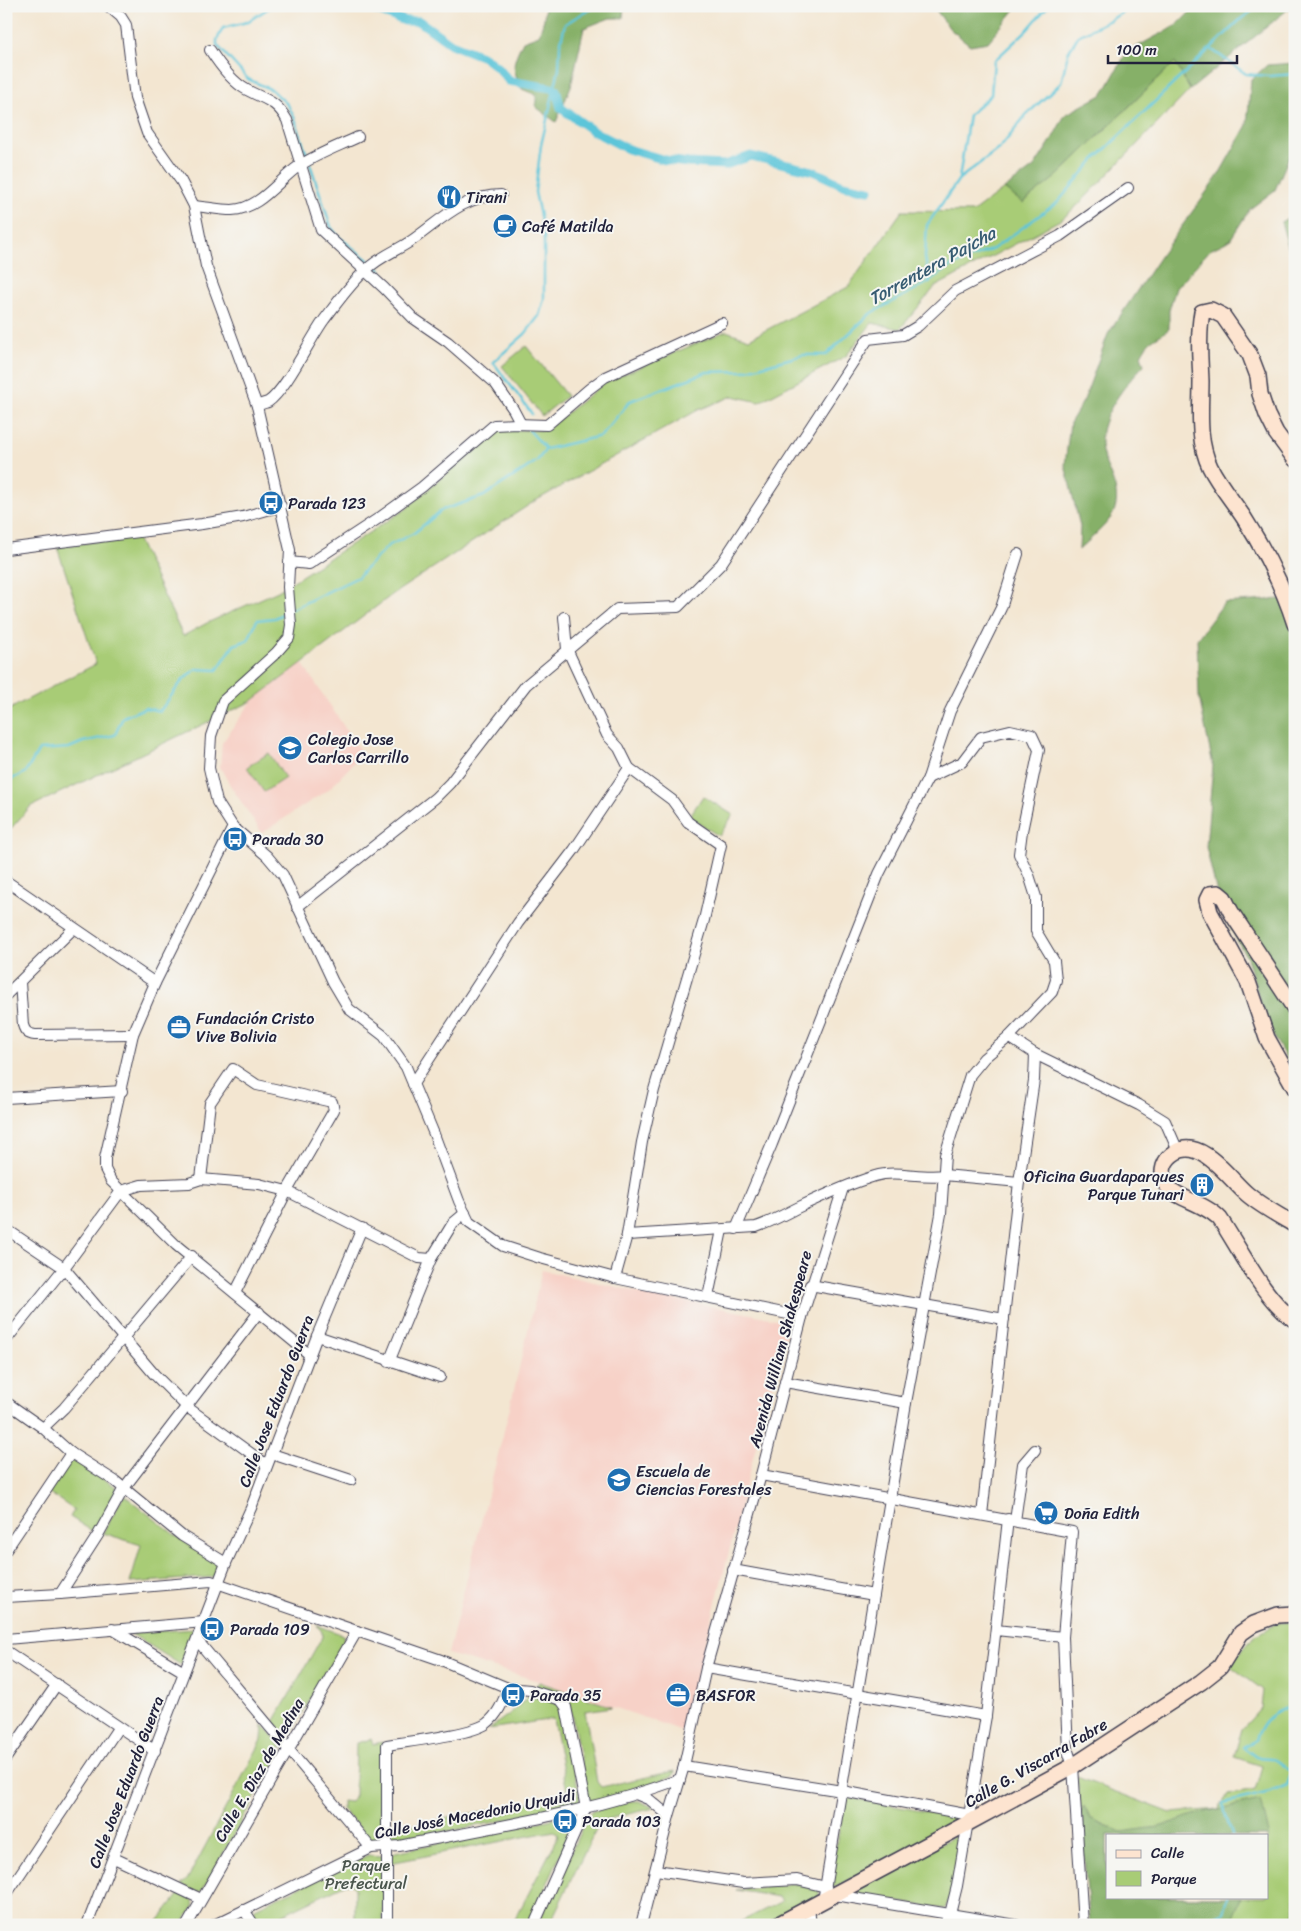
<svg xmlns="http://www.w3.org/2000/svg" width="1301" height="1931" viewBox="0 0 1301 1931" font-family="Sriracha,sans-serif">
	<rect width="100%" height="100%" fill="#f6f6f2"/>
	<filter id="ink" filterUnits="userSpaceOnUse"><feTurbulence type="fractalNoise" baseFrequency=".02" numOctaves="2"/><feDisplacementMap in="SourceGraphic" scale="10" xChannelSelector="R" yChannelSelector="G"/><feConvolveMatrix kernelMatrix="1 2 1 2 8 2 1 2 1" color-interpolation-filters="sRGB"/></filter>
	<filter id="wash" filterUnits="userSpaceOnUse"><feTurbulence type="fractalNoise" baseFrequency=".0096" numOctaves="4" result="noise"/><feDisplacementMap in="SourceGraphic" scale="20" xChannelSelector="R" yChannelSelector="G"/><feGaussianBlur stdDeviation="1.12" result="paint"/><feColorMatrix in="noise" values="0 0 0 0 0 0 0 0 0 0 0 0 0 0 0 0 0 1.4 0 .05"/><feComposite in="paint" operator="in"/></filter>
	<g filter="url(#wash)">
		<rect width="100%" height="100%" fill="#f3e6d1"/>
		<!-- built -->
		<g fill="#f7d1c7">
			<polygon points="302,663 362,754 329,789 262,833 230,785 220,767 222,743 252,701"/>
			<polygon points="542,1270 629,1290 790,1322 769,1395 683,1731 535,1680 448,1654 510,1407"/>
		</g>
		<!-- green -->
		<g fill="#a8cc76" stroke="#657758" fill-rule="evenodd">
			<polygon points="1176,61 1190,90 1079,204 1062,219 935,287 900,329 872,323 846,356 759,402 733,396 698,410 535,501 393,594 252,701 30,807 6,834 6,712 17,705 96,664 57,547 136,536 183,636 207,623 278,591 406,509 494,430 546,430 605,382 726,331 749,339 848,287 902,211 973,212 1004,189 1023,202 1057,176"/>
			<polygon points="526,346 567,396 542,416 502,366"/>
			<polygon points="269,753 285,778 264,792 247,767"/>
			<polygon points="703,796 733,815 719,836 689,817"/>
			<polygon points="71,1456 120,1490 95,1533 70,1517 74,1510 48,1492"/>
			<polygon points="124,1495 176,1536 218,1563 213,1577 130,1583 141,1545 103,1533"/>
			<path d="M1292 1622 1295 1623V1925H1091L1077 1777 1171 1813 1218 1809 1228 1795 1255 1790 1262 1766 1234 1757 1242 1729 1261 1708 1263 1690 1229 1665 1256 1635 1277 1623ZM1107 1835H1267V1897H1107Z"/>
			<polygon points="317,1625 343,1635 344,1642 290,1734 285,1734 274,1722 322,1637 322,1632"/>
			<polygon points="196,1629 181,1665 130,1633"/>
			<polygon points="539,1682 612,1707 585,1711 597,1782 601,1787 675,1771 673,1776 595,1803 588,1798 569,1701 564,1696 536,1687"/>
			<polygon points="530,1695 559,1704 563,1711 580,1799 578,1806 399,1841 391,1836 391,1829 562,1796 567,1791 553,1719 489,1729 512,1712"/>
			<polygon points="263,1725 281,1745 281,1752 202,1891 196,1892 181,1885 187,1880 262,1740"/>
			<polygon points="371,1739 373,1744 382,1742 380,1839 371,1841 342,1809 342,1801 350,1802 355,1796 356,1743"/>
			<polygon points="846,1797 964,1819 835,1887 828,1886"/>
			<polygon points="630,1801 640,1801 654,1808 600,1821 549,1925 537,1925 587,1817 593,1811"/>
			<polygon points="572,1815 576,1819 529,1925 512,1925 557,1839 558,1834 554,1831 390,1863 391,1856 395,1852"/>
			<polygon points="964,1831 956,1883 945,1909 846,1894"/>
			<polygon points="368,1855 382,1856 384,1861 383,1925 355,1925 355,1888 350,1884 346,1884 267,1922 265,1925 257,1922 254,1914 255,1908"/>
			<polygon points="792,1884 815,1888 819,1891 819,1897 766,1925 734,1925 782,1901 779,1897 736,1890"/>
			<polygon points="179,1894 193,1900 194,1907 181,1925 155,1925"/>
		</g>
		<!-- forest -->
		<g fill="#86b067" stroke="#546951">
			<path d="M545 6H624L623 18H610L584 28 571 86 556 122 536 107V95L522 89C511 66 512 64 523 41L539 35 544 19Z"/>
			<polygon points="933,6 1018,6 988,42 970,45 950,29"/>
			<polygon points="1196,6 1292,6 1190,90 1175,62 1057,176 1023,203 1004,189 1034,167 1051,141 1065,115 1103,94 1127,52 1177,25"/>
			<path d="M1295 63V143L1275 190 1250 209 1230 240 1210 250 1176 288 1169 310V329C1154 341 1151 336 1141 355L1144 365C1126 383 1099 417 1101 444 1102 468 1125 488 1113 514 1108 524 1088 541 1079 550L1080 526 1065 465 1070 423 1084 400 1108 334 1161 255 1218 176 1247 125 1251 80 1267 65Z"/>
			<polygon points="1295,213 1295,270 1281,222"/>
			<polygon points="1295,598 1295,1075 1267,1024 1247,958 1221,910 1206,847 1213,765 1199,697 1197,639 1224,603"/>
			<polygon points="1261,1800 1269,1834 1267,1836 1107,1835 1107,1897 1241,1897 1230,1925 1090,1925 1080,1815 1084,1806 1090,1818 1121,1832 1158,1827 1200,1813"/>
		</g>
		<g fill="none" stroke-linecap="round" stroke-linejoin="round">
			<!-- stream -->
			<g stroke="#5cc5d9" stroke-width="2.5">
				<polyline points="272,6 247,22 223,28 217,40 217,45 248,79 272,90 288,105 295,119 307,155"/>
				<polyline points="1211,49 1246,74 1269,76 1295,74"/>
				<polyline points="310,164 331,227 339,237 368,260"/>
				<polyline points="959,179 969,115 991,95 994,61 1028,29 1048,6"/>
				<polyline points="376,266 381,270"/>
				<polyline points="929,282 925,257 927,225 959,179 1001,147 1026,115 1061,83 1068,53 1078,36 1112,19 1132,6"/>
				<polyline points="532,414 493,362 525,334 539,316 544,299 544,235 535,192 541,145 559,69 560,45 565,24 578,16 597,6"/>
				<polyline points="529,430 546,449"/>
				<polyline points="292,609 358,577 388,546 414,533 442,510 484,496 537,461 546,449 601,436 630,401 707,372 744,371 803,355 826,355 870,314 929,282 951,266 993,249 1058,202 1094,160 1242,18 1259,6"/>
				<polyline points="6,782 26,772 39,750 69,748 83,742 115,735 123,717 145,708 160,711 182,681 196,669 217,670 234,645 248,640 257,620 274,618 287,612"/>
				<path d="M1232 1835 1225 1813 1224 1803 1271 1792 1287 1785 1292 1772 1282 1764 1271 1758 1256 1757 1243 1747 1256 1740C1263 1717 1274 1713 1295 1704"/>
				<polyline points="1208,1925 1210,1919 1224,1912 1228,1897"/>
			</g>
			<!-- canal -->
			<g stroke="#5cc5d9" stroke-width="9">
				<polyline points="365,6 405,21 419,21 451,44 484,57 498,68 509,81 551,88"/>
				<polyline points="556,90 561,108 593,131 628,149 665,160 688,163 725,165 751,156 813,171 843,185 869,190"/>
			</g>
		</g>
	</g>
	<g filter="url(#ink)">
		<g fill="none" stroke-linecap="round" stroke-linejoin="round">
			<defs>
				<g id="street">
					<polyline points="108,6 121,17 126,25 135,98 147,133 181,181 194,206 206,266 257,406 290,550 288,587 291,625 289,638 276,653 223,701 211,736 209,768 217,802 233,827 267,856 283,875 333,982 349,1009 384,1036 406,1067 434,1134 459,1201 469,1222 503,1246 540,1258 615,1278 802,1317"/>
					<path d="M210 50C219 64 232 82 247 90 265 100 276 100 287 120L321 230 384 288 413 318 448 342 495 383 513 409 521 424"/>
					<path d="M194 206C206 207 220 210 232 210 260 209 278 180 299 166 317 154 339 146 358 137"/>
					<path d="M257 406C260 404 265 403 268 402 286 390 310 339 324 320 337 303 350 284 366 270 379 257 396 251 411 241 440 221 463 195 501 195"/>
					<polyline points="6,549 202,524 243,517 281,506"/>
					<polyline points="289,562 309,564 379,518 422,487 494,425 516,424 547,425 589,389 605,377 722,323"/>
					<polyline points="564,617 567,649 607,735 619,748 629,768 672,800 688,822 721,845 704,920 654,1090 642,1142 627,1235 615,1278"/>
					<polyline points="233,827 155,983 133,1034 105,1158 105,1169 111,1181 176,1245 310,1355"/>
					<polyline points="6,881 155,983"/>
					<polyline points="297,907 435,798 450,783 526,685 617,609 678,607 721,564 868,339 903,335 918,326 955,291 1060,236 1128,188"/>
					<path d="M20 982 23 1025C25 1032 28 1034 35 1035L133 1034"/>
					<polyline points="6,995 74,928"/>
					<polyline points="1009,1037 1035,1054 1139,1105 1165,1121 1178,1151"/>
					<polyline points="413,1084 518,923 574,850 629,768"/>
					<polyline points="6,1098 122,1091"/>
					<polyline points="201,1179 210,1103 233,1069 257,1085 332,1102 334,1110 287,1191 235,1293"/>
					<polyline points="6,1229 64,1268 154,1374 187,1407 267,1465"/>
					<polyline points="736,1229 772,1144 879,874 928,778 950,711 1001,608 1018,554"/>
					<path d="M627 1235 756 1227C771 1222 783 1215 797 1208 822 1196 849 1184 875 1176 897 1169 921 1179 944 1175L1019 1182"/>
					<polyline points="810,1285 1004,1319"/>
					<polyline points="708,1297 722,1230"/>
					<polyline points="317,1336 440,1377"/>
					<polyline points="6,1340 64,1268 121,1191 141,1185 189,1183 201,1179 259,1184 287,1191 419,1258 431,1259"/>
					<polyline points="389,1362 431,1259 453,1223 465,1213"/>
					<polyline points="785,1382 906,1403"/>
					<polyline points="6,1402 43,1428 71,1453 115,1481 182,1536 226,1563"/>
					<polyline points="43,1428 64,1408 192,1256"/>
					<polyline points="272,1454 351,1480"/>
					<polyline points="761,1475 1072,1532 1063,1637 1068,1751 1073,1766 1083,1925"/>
					<polyline points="982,1515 1019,1182 1034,1080 1035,1054"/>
					<polyline points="1015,1521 1023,1464 1035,1450"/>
					<polyline points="6,1550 71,1453"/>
					<polyline points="733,1570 874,1595"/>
					<polyline points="60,1594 98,1535 124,1488 259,1312"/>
					<polyline points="6,1597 60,1594 211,1581 441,1660 508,1688 530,1690 561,1700 566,1707 586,1808"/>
					<polyline points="112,1629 184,1672"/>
					<polyline points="996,1630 1063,1637"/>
					<polyline points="6,1639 204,1622"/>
					<polyline points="197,1640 371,1848"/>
					<polyline points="6,1651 155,1751"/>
					<polyline points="706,1668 986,1716"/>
					<polyline points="6,1758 57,1684"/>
					<polyline points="684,1766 842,1791 970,1815"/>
					<polyline points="638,1795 650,1800 669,1816"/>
					<polyline points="114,1858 201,1899"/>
					<polyline points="656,1870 743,1883 797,1880 826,1887"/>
					<polyline points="6,1895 118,1728"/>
					<polyline points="835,1895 1016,1925"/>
					<polyline points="823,1901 906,1403 941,1214 945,1155 970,1075 984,1058 1009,1037 1052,992 1056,980 1054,961 1036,931 1036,897 1029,875 1019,854 1022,831 1039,750 1032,735 1010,730 981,737 962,762 928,778"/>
					<polyline points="809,1908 811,1925"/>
					<polyline points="244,1910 254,1925"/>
					<polyline points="87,1925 226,1563 251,1508 317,1336 362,1228"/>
					<polyline points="187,1925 357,1631"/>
					<path d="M214 1925 371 1848 399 1846C493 1827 589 1813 680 1779"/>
					<path d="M387 1925V1745C410 1741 469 1735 486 1724 498 1715 503 1702 508 1688"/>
					<polyline points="534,1925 586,1808"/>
					<polyline points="641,1925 669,1816 684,1766 706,1668 761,1475 802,1317 843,1188"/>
					<polyline points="944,1925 950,1914 957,1886 986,1716 1008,1519"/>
				</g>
				<g id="secondary">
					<path d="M1295 459 1276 433 1267 415 1260 394 1258 376 1250 355 1223 316 1211 310 1202 312C1198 335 1200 358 1201 381 1201 409 1197 440 1210 467 1219 485 1233 501 1244 518 1265 551 1283 586 1295 624"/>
					<polyline points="1295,1009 1231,912 1224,898 1218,893 1210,894 1207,900 1210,912 1248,982 1267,1038 1295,1088"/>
					<path d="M1295 1225C1278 1215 1261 1206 1247 1194 1230 1180 1202 1137 1176 1152 1171 1155 1166 1160 1164 1166 1162 1173 1163 1181 1168 1187 1178 1199 1207 1204 1220 1219 1239 1247 1266 1303 1295 1320"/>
					<polyline points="777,1925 968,1823 1073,1766 1201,1682 1220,1667 1241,1633 1254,1624 1278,1615 1295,1614"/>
				</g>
			</defs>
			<!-- street casing -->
			<use href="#street" stroke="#413f52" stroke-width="12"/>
			<!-- secondary casing -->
			<use href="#secondary" stroke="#413f52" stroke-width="18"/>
			<!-- street -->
			<use href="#street" stroke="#fff" stroke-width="10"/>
			<!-- secondary -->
			<use href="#secondary" stroke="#fde4d0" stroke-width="15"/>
		</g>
	</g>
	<!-- icons -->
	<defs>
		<symbol id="restaurant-disc" viewBox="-11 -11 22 22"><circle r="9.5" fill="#1f6fb2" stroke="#f6f6f2"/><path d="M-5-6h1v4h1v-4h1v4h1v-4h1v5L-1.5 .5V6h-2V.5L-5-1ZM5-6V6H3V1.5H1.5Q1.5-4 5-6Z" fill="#fff"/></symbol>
		<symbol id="cafe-disc" viewBox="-11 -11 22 22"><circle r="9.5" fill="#1f6fb2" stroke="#f6f6f2"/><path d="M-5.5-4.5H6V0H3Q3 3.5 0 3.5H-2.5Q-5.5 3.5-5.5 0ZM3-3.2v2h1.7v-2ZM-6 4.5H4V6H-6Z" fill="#fff"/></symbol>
		<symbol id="bus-disc" viewBox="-11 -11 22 22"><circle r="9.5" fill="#1f6fb2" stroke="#f6f6f2"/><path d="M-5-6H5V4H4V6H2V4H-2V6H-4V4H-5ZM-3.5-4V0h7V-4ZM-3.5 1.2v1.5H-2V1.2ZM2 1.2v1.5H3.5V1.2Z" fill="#fff"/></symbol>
		<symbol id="school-disc" viewBox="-11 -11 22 22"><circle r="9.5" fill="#1f6fb2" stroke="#f6f6f2"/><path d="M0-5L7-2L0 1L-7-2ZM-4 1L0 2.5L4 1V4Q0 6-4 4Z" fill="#fff"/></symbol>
		<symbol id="office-disc" viewBox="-11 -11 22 22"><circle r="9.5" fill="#1f6fb2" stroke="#f6f6f2"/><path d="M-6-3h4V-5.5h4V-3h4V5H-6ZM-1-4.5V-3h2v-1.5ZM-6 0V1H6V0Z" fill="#fff"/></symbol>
		<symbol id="building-disc" viewBox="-11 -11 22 22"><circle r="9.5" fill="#1f6fb2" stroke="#f6f6f2"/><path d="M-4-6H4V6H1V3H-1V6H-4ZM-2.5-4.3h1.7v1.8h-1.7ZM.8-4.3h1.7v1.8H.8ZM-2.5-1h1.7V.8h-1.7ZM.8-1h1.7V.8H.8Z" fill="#fff"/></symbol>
		<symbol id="university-disc" viewBox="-11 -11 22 22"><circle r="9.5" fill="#1f6fb2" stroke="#f6f6f2"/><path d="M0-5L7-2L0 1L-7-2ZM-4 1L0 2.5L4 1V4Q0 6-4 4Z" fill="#fff"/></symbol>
		<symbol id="supermarket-disc" viewBox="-11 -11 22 22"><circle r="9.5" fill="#1f6fb2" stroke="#f6f6f2"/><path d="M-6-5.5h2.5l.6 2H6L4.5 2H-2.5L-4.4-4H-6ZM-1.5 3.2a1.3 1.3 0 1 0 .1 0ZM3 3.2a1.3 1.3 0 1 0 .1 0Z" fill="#fff"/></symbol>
	</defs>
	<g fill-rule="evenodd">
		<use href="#restaurant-disc" x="435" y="183" width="28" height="28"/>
		<use href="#cafe-disc" x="491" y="212" width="28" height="28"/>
		<use href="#bus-disc" x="257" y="489" width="28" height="28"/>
		<use href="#school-disc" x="276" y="734" width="28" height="28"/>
		<use href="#bus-disc" x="221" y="825" width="28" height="28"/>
		<use href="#office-disc" x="165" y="1013" width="28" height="28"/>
		<use href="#building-disc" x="1188" y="1171" width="28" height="28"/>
		<use href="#university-disc" x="605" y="1466" width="28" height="28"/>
		<use href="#supermarket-disc" x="1032" y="1499" width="28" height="28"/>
		<use href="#bus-disc" x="198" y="1615" width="28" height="28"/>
		<use href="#bus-disc" x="499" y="1681" width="28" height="28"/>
		<use href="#office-disc" x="664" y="1681" width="28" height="28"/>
		<use href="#bus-disc" x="551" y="1807" width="28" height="28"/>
	</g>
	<g text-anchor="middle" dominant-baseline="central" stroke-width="4" stroke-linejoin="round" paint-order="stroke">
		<!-- poi labels -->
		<g font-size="16" fill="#22223b" stroke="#f6f6f2" text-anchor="start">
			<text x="466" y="197">Tirani</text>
			<text x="522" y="226">Café Matilda</text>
			<text x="288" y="503">Parada 123</text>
			<text x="308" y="739">Colegio Jose<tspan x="308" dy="18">Carlos Carrillo</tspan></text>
			<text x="252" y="839">Parada 30</text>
			<text x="196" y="1018">Fundación Cristo<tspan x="196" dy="18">Vive Bolivia</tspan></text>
			<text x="1184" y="1176" text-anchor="end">Oficina Guardaparques<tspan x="1184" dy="18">Parque Tunari</tspan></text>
			<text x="636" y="1471">Escuela de<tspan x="636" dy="18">Ciencias Forestales</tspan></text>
			<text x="1064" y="1513">Doña Edith</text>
			<text x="230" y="1629">Parada 109</text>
			<text x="530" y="1695">Parada 35</text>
			<text x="696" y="1695">BASFOR</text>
			<text x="582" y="1821">Parada 103</text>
		</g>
		<!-- street labels -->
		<g font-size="16" fill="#22223b" stroke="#f6f6f2">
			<text transform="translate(780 1349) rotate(-75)">Avenida William Shakespeare</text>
			<text transform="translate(276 1401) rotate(-69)">Calle Jose Eduardo Guerra</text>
			<text transform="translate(1036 1763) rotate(-30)">Calle G. Viscarra Fabre</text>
			<text transform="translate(259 1770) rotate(-60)">Calle E. Diaz de Medina</text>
			<text transform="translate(126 1782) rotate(-69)">Calle Jose Eduardo Guerra</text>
			<text transform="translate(475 1814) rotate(-11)">Calle José Macedonio Urquidi</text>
		</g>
		<!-- park labels -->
		<g font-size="16" fill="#4a554d" stroke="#f6f6f2">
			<text x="366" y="1865">Parque<tspan x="366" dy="18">Prefectural</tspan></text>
		</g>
		<!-- water labels -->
		<g font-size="18" font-style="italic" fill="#365b72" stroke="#f6f6f2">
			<text transform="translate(932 266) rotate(-29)">Torrentera Pajcha</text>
		</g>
	</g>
	<!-- margin -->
	<rect width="1301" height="1931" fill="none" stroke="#f6f6f2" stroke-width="25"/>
	<!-- legend -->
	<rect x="1106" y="1834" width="162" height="65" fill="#f6f6f2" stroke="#a1a1a9"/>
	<rect x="1116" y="1850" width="25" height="8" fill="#fde4d0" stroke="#a1a1a9"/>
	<text x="1151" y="1858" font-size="15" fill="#22223b">Calle</text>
	<rect x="1116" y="1871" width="25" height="15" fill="#a8cc76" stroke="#a1a1a9"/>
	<text x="1151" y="1884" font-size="15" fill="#22223b">Parque</text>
	<!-- scale -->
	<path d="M1108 55v8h129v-8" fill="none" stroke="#22223b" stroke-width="2.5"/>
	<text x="1116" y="55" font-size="15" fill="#22223b" stroke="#f6f6f2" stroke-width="4" paint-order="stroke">100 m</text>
</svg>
